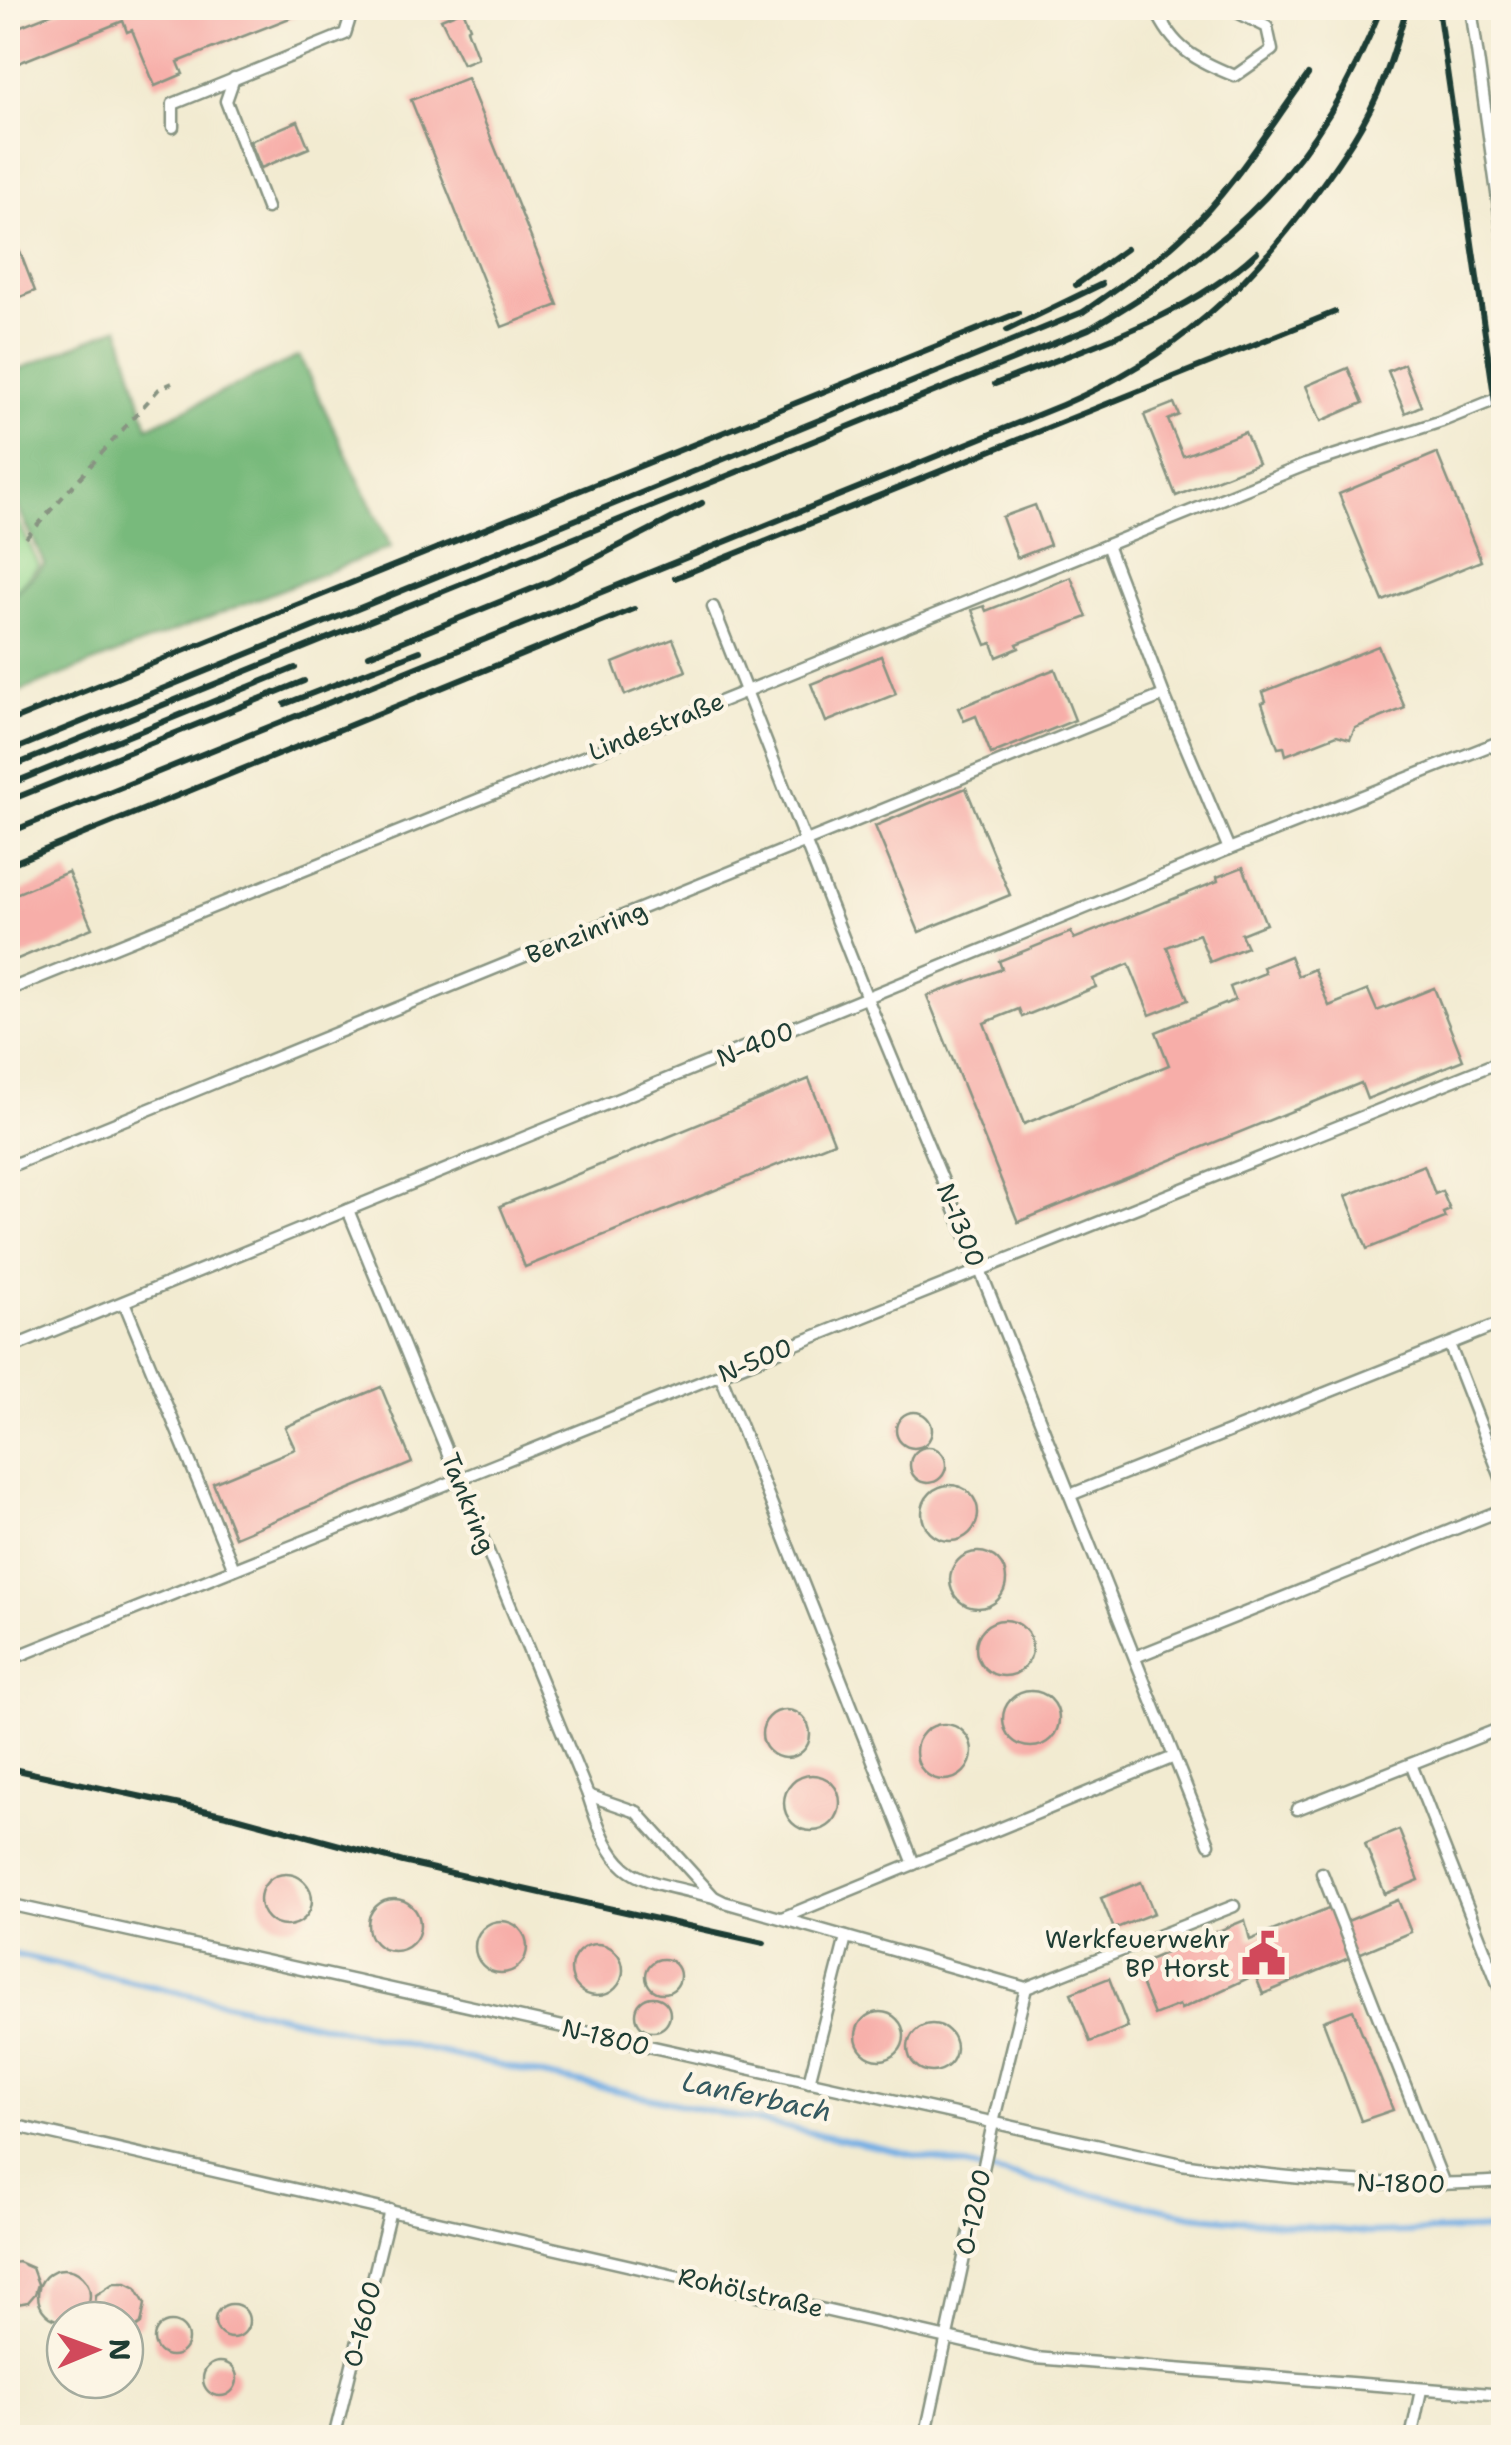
<svg xmlns="http://www.w3.org/2000/svg" width="1511" height="2445" viewBox="0 0 1511 2445" font-family="'Shantell Sans',sans-serif">
	<rect width="100%" height="100%" fill="#fcf5e5"/>
	<filter id="ink" filterUnits="userSpaceOnUse"><feTurbulence type="fractalNoise" baseFrequency=".01" numOctaves="2"/><feDisplacementMap in="SourceGraphic" scale="20" xChannelSelector="R" yChannelSelector="G"/><feConvolveMatrix kernelMatrix="1 2 1 2 8 2 1 2 1" color-interpolation-filters="sRGB"/></filter>
	<filter id="wash" filterUnits="userSpaceOnUse"><feTurbulence type="fractalNoise" baseFrequency=".0048" numOctaves="4" result="noise"/><feDisplacementMap in="SourceGraphic" scale="40" xChannelSelector="R" yChannelSelector="G"/><feGaussianBlur stdDeviation="2.25" result="paint"/><feColorMatrix in="noise" values="0 0 0 0 0 0 0 0 0 0 0 0 0 0 0 0 0 1.4 0 .05"/><feComposite in="paint" operator="in"/></filter>
	<g filter="url(#wash)">
		<rect width="100%" height="100%" fill="#f2ebd1"/>
		<!-- green -->
		<polygon fill="#96da92" stroke="#5a8c63" stroke-width="2.5" points="8,500 39,565 8,599"/>
		<!-- forest -->
		<polygon fill="#78ba7c" stroke="#4c7c58" stroke-width="2.5" points="119,327 148,427 299,356 391,547 8,696 8,601 45,564 8,487 8,374"/>
		<g fill="none" stroke-linecap="round" stroke-linejoin="round">
			<!-- stream -->
			<polyline stroke="#73aee4" stroke-width="6" points="8,1953 483,2062 1192,2215 1368,2233 1504,2229"/>
		</g>
		<g id="blocks">
			<!-- building -->
			<g fill="#f7aea9">
				<polygon points="66,8 315,8 178,62 183,74 155,86 132,30 127,32 123,21 11,66 8,57 8,31"/>
				<polygon points="463,10 470,27 467,29 478,58 463,64 441,19"/>
				<polygon points="467,78 558,305 502,327 411,100"/>
				<polygon points="298,121 309,148 261,168 250,141"/>
				<polygon points="20,252 35,291 8,302 8,257"/>
				<polygon points="1404,364 1421,406 1405,413 1388,371"/>
				<polygon points="1348,368 1363,403 1321,421 1306,386"/>
				<polygon points="1174,403 1179,415 1168,420 1183,456 1245,432 1258,463 1176,496 1144,415"/>
				<polygon points="1437,453 1481,561 1383,601 1339,494"/>
				<polygon points="1035,505 1050,545 1017,558 1002,517"/>
				<polygon points="1071,577 1087,617 1017,644 1019,648 997,657 992,643 986,645 972,610 984,606 986,611"/>
				<polygon points="673,639 686,671 625,695 613,663"/>
				<polygon points="1378,646 1405,708 1355,728 1350,739 1337,735 1286,755 1284,747 1278,748 1262,703 1266,701 1263,692"/>
				<polygon points="881,656 896,694 826,722 811,684"/>
				<polygon points="1055,669 1075,720 991,754 976,716 964,721 958,708"/>
				<polygon points="966,788 1010,895 919,932 875,826"/>
				<polygon points="1243,867 1266,924 1241,934 1247,947 1210,962 1199,934 1167,947 1188,1000 1150,1015 1129,964 1093,979 1096,987 1022,1017 1019,1009 984,1023 1024,1124 1169,1065 1156,1032 1235,1000 1230,987 1265,973 1263,967 1290,956 1298,976 1314,969 1329,1006 1368,990 1377,1011 1434,988 1463,1060 1367,1099 1361,1083 1018,1222 927,996 1002,969 999,961 1071,932 1074,939 1218,881 1217,877"/>
				<polygon points="68,872 92,928 8,963 8,897"/>
				<polygon points="809,1079 834,1142 525,1267 500,1206"/>
				<polygon points="1424,1165 1435,1194 1442,1191 1450,1210 1443,1213 1445,1218 1367,1249 1346,1196"/>
				<polygon points="381,1387 412,1463 235,1537 213,1483 295,1449 285,1427"/>
				<circle cx="914" cy="1430" r="18"/>
				<circle cx="928" cy="1465" r="18"/>
				<circle cx="950" cy="1513" r="28"/>
				<circle cx="978" cy="1580" r="28"/>
				<circle cx="1004" cy="1648" r="28"/>
				<circle cx="1031" cy="1719" r="28"/>
				<circle cx="786" cy="1734" r="24"/>
				<circle cx="944" cy="1752" r="28"/>
				<circle cx="812" cy="1803" r="28"/>
				<polygon points="1399,1830 1419,1880 1385,1894 1365,1844"/>
				<circle cx="286" cy="1900" r="26"/>
				<polygon points="1141,1882 1154,1913 1114,1929 1101,1898"/>
				<circle cx="394" cy="1925" r="26"/>
				<polygon points="1398,1900 1411,1932 1263,1994 1255,1975 1181,2009 1179,2005 1154,2015 1134,1966 1245,1920 1250,1940 1331,1907 1338,1925"/>
				<circle cx="501" cy="1947" r="26"/>
				<circle cx="597" cy="1970" r="26"/>
				<circle cx="663" cy="1976" r="17"/>
				<polygon points="1109,1978 1128,2027 1090,2042 1071,1993"/>
				<circle cx="653" cy="2014" r="17"/>
				<polygon points="1353,2010 1393,2110 1361,2121 1323,2021"/>
				<circle cx="880" cy="2036" r="24"/>
				<circle cx="932" cy="2048" r="24"/>
				<polygon points="18,2262 32,2268 38,2284 35,2294 28,2302 12,2305 8,2304 8,2264"/>
				<circle cx="64" cy="2295" r="26"/>
				<polygon points="114,2283 126,2283 136,2288 145,2304 141,2324 125,2335 125,2320 95,2320 94,2315 96,2295"/>
				<circle cx="232" cy="2321" r="17"/>
				<circle cx="171" cy="2339" r="17"/>
				<circle cx="220" cy="2379" r="17"/>
			</g>
		</g>
	</g>
	<g filter="url(#ink)">
		<use href="#blocks" fill-opacity="0" stroke="#889482" stroke-width="2.5"/>
		<g fill="none" stroke-linecap="round" stroke-linejoin="round">
			<defs>
				<g id="lane">
					<polyline points="364,8 383,12 396,8"/>
					<path d="M1155 8C1173 49 1194 59 1235 76L1272 50 1267 27 1229 8"/>
					<polyline points="1471,8 1504,243"/>
					<polyline points="234,78 226,101 267,208"/>
					<polyline points="173,127 173,104 345,34 353,8"/>
					<polyline points="1107,545 1164,695 1229,849"/>
					<polyline points="713,607 867,998 980,1270 1209,1844"/>
					<polyline points="8,990 1305,465 1442,421 1504,396"/>
					<polyline points="8,1167 1164,695"/>
					<path d="M348 1210 588 1795C616 1883 630 1877 714 1897"/>
					<polyline points="124,1302 234,1569"/>
					<polyline points="1449,1344 1504,1485"/>
					<polyline points="8,1349 1229,849 1504,740"/>
					<polyline points="720,1374 914,1864"/>
					<polyline points="1070,1495 1504,1322"/>
					<polyline points="1135,1657 1504,1509"/>
					<polyline points="8,1660 1504,1060"/>
					<polyline points="1411,1764 1504,1999"/>
					<polyline points="588,1795 637,1812 714,1897 724,1902 1026,1988 1234,1906"/>
					<polyline points="1297,1809 1504,1727"/>
					<polyline points="1322,1873 1444,2184"/>
					<path d="M8 1904 1181 2164C1289 2179 1395 2189 1504 2181"/>
					<polyline points="782,1918 1174,1757"/>
					<polyline points="809,2082 846,1937"/>
					<polyline points="8,2124 1035,2358 1504,2395"/>
					<polyline points="334,2438 390,2210"/>
					<polyline points="925,2438 993,2123 1026,1988"/>
					<polyline points="1411,2438 1421,2390"/>
				</g>
			</defs>
			<!-- lane casing -->
			<use href="#lane" stroke="#889482" stroke-width="15"/>
			<!-- path -->
			<polyline stroke="#889482" stroke-width="4" stroke-dasharray="8 8" stroke-linecap="butt" points="26,538 159,389 172,383"/>
			<!-- lane -->
			<use href="#lane" stroke="#fff" stroke-width="10"/>
			<!-- rail -->
			<g stroke="#1f3d34" stroke-width="6">
				<polyline points="1438,8 1504,465"/>
				<polyline points="1076,285 1126,249"/>
				<polyline points="1007,330 1102,284"/>
				<path d="M995 384C1084 348 1185 319 1257 252"/>
				<polyline points="675,578 1335,312"/>
				<polyline points="369,655 551,581 702,503"/>
				<polyline points="285,704 420,651"/>
				<polyline points="8,722 1018,313"/>
				<path d="M8 752 1083 312C1119 287 1155 263 1186 233 1234 187 1269 128 1308 75"/>
				<path d="M8 768 1089 329C1234 245 1319 167 1381 8"/>
				<polyline points="8,785 295,668"/>
				<polyline points="8,801 304,681"/>
				<path d="M8 833 1062 405C1176 356 1245 291 1317 192 1342 158 1368 120 1383 81 1393 57 1399 32 1407 8"/>
				<polyline points="8,865 634,609"/>
				<polyline points="8,1768 236,1817 403,1862 764,1943"/>
			</g>
		</g>
	</g>
	<!-- icons -->
	<defs>
		<symbol id="civic-bare" viewBox="-9 -9 18 18"><path d="M-.6-6.5H3V-4.5H.6V-3L4-1V1h2V6H-6V1h2V-1L-.6-3ZM-1.2 2.5V6h2.4V2.5Z" fill="#d1495b" stroke="#fcf5e5" stroke-width="2.5" paint-order="stroke"/></symbol>
	</defs>
	<g fill-rule="evenodd">
		<use href="#civic-bare" x="1232" y="1922" width="63" height="63"/>
	</g>
	<g text-anchor="middle" dominant-baseline="central" stroke-width="9" stroke-linejoin="round" paint-order="stroke">
		<!-- street labels -->
		<g font-size="25" fill="#1f3d34" stroke="#fcf5e5">
			<text transform="translate(656 726) rotate(-22)">Lindestraße</text>
			<text transform="translate(586 932) rotate(-22)">Benzinring</text>
			<text transform="translate(755 1044) rotate(-22)">N-400</text>
			<text transform="translate(961 1225) rotate(68)">N-1300</text>
			<text transform="translate(755 1360) rotate(-22)">N-500</text>
			<text transform="translate(469 1503) rotate(68)">Tankring</text>
			<text transform="translate(606 2037) rotate(13)">N-1800</text>
			<text transform="translate(1401 2183) rotate(1)">N-1800</text>
			<text transform="translate(973 2212) rotate(-78)">O-1200</text>
			<text transform="translate(751 2292) rotate(13)">Rohölstraße</text>
			<text transform="translate(362 2324) rotate(-76)">O-1600</text>
		</g>
		<!-- poi labels -->
		<g font-size="25" fill="#1f3d34" stroke="#fcf5e5" text-anchor="end">
			<text x="1230" y="1939">Werkfeuerwehr<tspan x="1230" dy="29">BP Horst</tspan></text>
		</g>
		<!-- water labels -->
		<g font-size="28" font-style="italic" fill="#345960" stroke="#fcf5e5">
			<text transform="translate(757 2096) rotate(12)">Lanferbach</text>
		</g>
	</g>
	<!-- margin -->
	<rect width="1511" height="2445" fill="none" stroke="#fcf5e5" stroke-width="40"/>
	<!-- north arrow -->
	<g transform="translate(95 2350) rotate(89)"><circle r="48" fill="#fcf5e5" stroke="#a4ab9e" stroke-width="2.5"/>
	<path d="M0-8L18 38L0 25L-18 38Z" fill="#d1495b"/>
	<text y="-15" font-size="28" font-weight="bold" text-anchor="middle" fill="#1f3d34">N</text>
	</g>
</svg>
